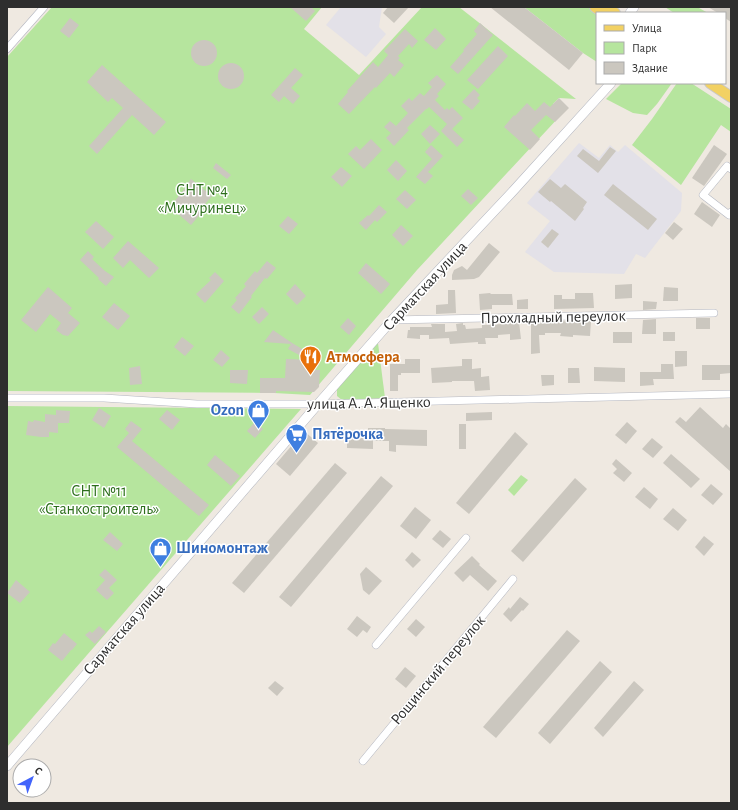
<svg xmlns="http://www.w3.org/2000/svg" width="738" height="810" viewBox="0 0 738 810" font-family="'Alegreya Sans',sans-serif">
	<rect width="100%" height="100%" fill="#efe9e1"/>
	<!-- industrial -->
	<g fill="#e3e1e8">
		<polygon points="341,7 382,7 379,27 386,34 366,57 326,25"/>
		<polygon points="579,143 599,158 610,145 618,152 625,145 682,193 681,211 645,258 636,254 624,274 554,272 525,252 550,221 527,203"/>
	</g>
	<!-- green -->
	<g fill="#b6e59e">
		<polygon points="52,7 322,7 304,29 359,75 422,7 459,7 576,99 559,98 553,104 560,116 417,270 310,395 274,393 7,391 7,57"/>
		<polygon points="524,7 588,7 597,13 597,62 583,53"/>
		<polygon points="665,7 698,7 699,8 708,13 674,13"/>
		<polygon points="622,83 672,83 657,104 647,115 633,113 606,99"/>
		<polygon points="677,83 691,83 731,109 731,132 721,125 681,185 632,145 652,119"/>
		<polygon points="378,343 385,398 342,400 337,396 337,388"/>
		<polygon points="7,406 301,409 7,747"/>
		<polygon points="521,475 528,480 514,496 508,490"/>
	</g>
	<!-- building -->
	<g fill="#cbc7bf">
		<polygon points="290,7 311,7 315,11 306,21"/>
		<polygon points="388,7 409,7 394,23 383,13"/>
		<polygon points="490,7 524,7 583,53 569,70"/>
		<polygon points="708,7 731,7 731,22 725,18 725,13 718,13"/>
		<polygon points="70,18 79,25 69,38 60,31"/>
		<polygon points="480,23 493,35 458,74 450,67 464,51 463,50 477,34 474,31"/>
		<polygon points="435,28 446,39 436,50 424,40"/>
		<polygon points="405,29 418,41 412,48 409,44 398,56 400,58 398,60 404,65 394,77 390,73 376,88 375,87 349,114 338,104 348,92 347,91 373,62 378,67 388,55 384,51"/>
		<circle cx="204" cy="53" r="13"/>
		<polygon points="498,46 508,56 478,89 467,80"/>
		<circle cx="231" cy="76" r="13"/>
		<polygon points="102,65 166,122 154,135 132,115 97,154 89,146 123,108 112,98 108,102 87,82"/>
		<polygon points="295,68 303,75 291,88 300,96 293,104 284,96 279,102 271,95"/>
		<polygon points="437,75 446,84 437,94 439,96 435,100 445,110 447,108 449,110 452,107 463,118 452,129 464,140 457,147 441,131 447,124 429,107 427,109 426,109 407,128 409,130 394,146 386,138 391,133 384,127 390,121 396,126 408,113 401,106 409,98 412,101 420,93 424,96 432,87 428,83"/>
		<polygon points="474,89 480,95 477,98 480,101 472,110 462,102"/>
		<polygon points="559,98 569,108 555,122 546,115 531,130 540,139 530,150 504,127 514,115 515,116 527,103 535,111 544,102 550,107"/>
		<polygon points="430,125 440,134 430,144 421,134"/>
		<polygon points="371,139 382,150 364,169 348,154 356,146 360,150"/>
		<polygon points="431,145 443,156 428,172 433,176 425,184 416,177 432,159 425,152"/>
		<polygon points="714,145 727,154 704,186 692,178"/>
		<polygon points="610,147 616,151 598,173 577,156 583,149 599,161"/>
		<polygon points="396,160 407,171 398,181 387,170"/>
		<polygon points="216,163 231,175 227,179 213,168"/>
		<polygon points="341,167 352,176 342,187 331,177"/>
		<polygon points="191,179 212,196 199,211 201,213 191,225 170,207 185,188 185,187"/>
		<polygon points="550,179 561,188 565,184 587,202 583,208 584,209 575,221 551,201 550,202 538,192"/>
		<polygon points="613,184 657,219 648,230 604,195"/>
		<polygon points="468,189 478,198 471,205 461,196"/>
		<polygon points="405,190 416,200 407,209 396,199"/>
		<polygon points="702,202 720,215 712,227 694,214"/>
		<polygon points="379,205 387,212 377,222 375,220 366,230 359,223 368,215 369,216"/>
		<polygon points="288,216 298,224 289,234 279,226"/>
		<polygon points="96,221 114,237 103,249 85,232"/>
		<polygon points="674,222 683,229 673,240 665,233"/>
		<polygon points="401,225 413,236 403,246 392,235"/>
		<polygon points="552,229 559,234 548,248 541,242"/>
		<polygon points="128,241 159,268 149,278 130,260 123,268 113,258"/>
		<polygon points="489,243 500,252 479,277 474,279 452,280 452,275 454,270 462,266 467,270"/>
		<polygon points="88,251 94,257 92,259 105,271 114,277 106,286 98,279 99,278 80,260"/>
		<polygon points="267,261 276,268 267,279 265,278 251,296 252,297 239,314 231,307 237,300 235,298 246,286 244,284 255,271 257,273"/>
		<polygon points="366,263 390,284 381,294 358,273"/>
		<polygon points="215,272 224,281 205,303 196,294 211,280 209,278"/>
		<polygon points="295,284 306,296 297,305 286,294"/>
		<polygon points="632,284 632,298 615,299 615,285"/>
		<polygon points="48,287 72,308 68,313 80,323 68,336 63,335 56,330 61,323 50,314 36,332 21,320"/>
		<polygon points="664,287 678,288 678,301 663,301"/>
		<polygon points="448,290 455,290 456,313 436,314 436,305 448,304"/>
		<polygon points="490,293 491,294 512,294 513,305 492,305 492,309 480,310 479,294"/>
		<polygon points="575,293 593,293 594,308 554,309 554,295 562,295 562,299 575,299"/>
		<polygon points="528,299 528,309 517,309 517,300"/>
		<polygon points="643,301 657,302 656,309 643,310"/>
		<polygon points="114,303 130,316 118,330 102,317"/>
		<polygon points="262,307 269,314 259,324 252,317"/>
		<polygon points="348,318 356,326 349,335 340,327"/>
		<rect x="696" y="318" width="14" height="11"/>
		<polygon points="656,319 656,334 642,334 643,320"/>
		<polygon points="563,321 576,322 576,321 591,321 590,336 573,335 573,337 560,336 561,333 545,333 545,335 539,335 540,353 531,354 531,322"/>
		<polygon points="519,322 521,339 510,340 510,334 498,335 498,338 485,338 486,344 478,344 478,342 450,344 449,338 429,339 429,335 420,335 420,339 407,338 408,330 410,330 410,327 432,327 431,324 445,324 445,332 457,331 456,324 463,323 463,325 465,325 466,329 482,328 482,325 503,324 503,323"/>
		<polygon points="273,330 292,343 304,350 301,356 288,349 291,344 264,342"/>
		<rect x="613" y="332" width="19" height="11"/>
		<rect x="663" y="332" width="12" height="9"/>
		<polygon points="182,337 194,346 185,356 174,347"/>
		<polygon points="221,350 230,358 222,367 213,360"/>
		<polygon points="675,351 687,351 687,366 675,367"/>
		<polygon points="286,359 315,360 314,370 320,370 319,387 314,392 276,391 276,393 260,393 260,378 285,378"/>
		<polygon points="405,359 420,359 420,373 401,373 401,375 398,375 398,391 390,391 390,364 405,364"/>
		<polygon points="462,359 472,359 472,369 481,368 481,377 489,376 490,390 475,391 474,381 452,381 452,382 432,383 431,368 462,366"/>
		<polygon points="661,364 673,364 674,379 653,379 654,385 640,386 640,372 661,372"/>
		<polygon points="702,365 731,365 731,373 720,374 720,380 702,380"/>
		<polygon points="140,366 142,384 130,385 129,368"/>
		<polygon points="594,367 625,368 625,382 594,381"/>
		<polygon points="568,368 579,368 580,383 568,383"/>
		<polygon points="230,370 248,370 247,384 230,383"/>
		<polygon points="541,375 554,375 554,385 542,386"/>
		<polygon points="700,407 723,428 726,424 731,429 731,472 675,422 680,417 686,422"/>
		<polygon points="99,408 111,416 104,428 92,420"/>
		<polygon points="56,410 70,411 69,423 58,423 58,433 49,432 49,437 41,437 26,435 28,421 33,422 34,420 45,422 45,414 56,415"/>
		<polygon points="167,410 180,420 172,430 159,419"/>
		<polygon points="492,412 492,420 466,421 466,413"/>
		<polygon points="131,421 142,429 132,441 209,505 199,516 117,447 129,433 125,429"/>
		<polygon points="255,422 263,429 255,438 247,431"/>
		<polygon points="627,422 637,431 626,444 615,435"/>
		<rect x="459" y="424" width="7" height="25"/>
		<polygon points="368,428 385,428 385,429 427,430 427,446 396,445 396,452 389,451 389,441 373,441 373,449 347,448 347,436 368,436"/>
		<polygon points="304,431 318,443 290,476 276,464"/>
		<polygon points="515,432 528,444 469,514 456,503"/>
		<polygon points="652,438 663,447 653,458 642,449"/>
		<polygon points="671,454 700,479 691,488 663,463"/>
		<polygon points="215,455 240,476 231,486 207,465"/>
		<polygon points="616,459 632,473 624,482 613,473 617,469 612,464"/>
		<polygon points="335,463 347,473 244,593 232,583"/>
		<polygon points="381,476 393,486 291,607 279,597"/>
		<polygon points="575,478 587,489 523,562 511,551"/>
		<polygon points="711,484 723,494 713,505 701,495"/>
		<polygon points="644,487 658,499 650,509 635,497"/>
		<polygon points="415,507 431,520 416,539 400,526"/>
		<polygon points="673,508 687,520 678,531 663,519"/>
		<polygon points="440,530 451,539 443,548 432,539"/>
		<polygon points="110,532 123,544 117,551 103,540"/>
		<polygon points="704,536 714,544 704,556 695,547"/>
		<polygon points="412,552 421,560 413,568 405,560"/>
		<polygon points="472,556 480,564 479,565 497,581 488,591 470,575 463,582 454,573"/>
		<polygon points="366,567 382,581 369,595 363,590 360,574"/>
		<polygon points="105,569 117,580 109,588 114,593 107,600 96,590 105,580 99,575"/>
		<polygon points="16,580 30,592 20,603 7,593"/>
		<polygon points="520,597 529,604 523,611 522,610 511,622 503,614 509,607 510,609"/>
		<polygon points="357,616 371,627 367,633 363,630 357,637 347,629"/>
		<polygon points="416,619 425,627 416,637 407,629"/>
		<polygon points="99,626 106,632 95,644 85,635 90,631 92,633"/>
		<polygon points="567,630 580,641 496,738 483,727"/>
		<polygon points="64,633 77,644 72,650 71,650 62,661 48,650 53,643 55,644"/>
		<polygon points="600,661 612,672 550,744 538,733"/>
		<polygon points="405,667 416,676 406,688 395,679"/>
		<polygon points="275,681 284,688 277,696 268,688"/>
		<polygon points="634,681 644,690 603,737 594,728"/>
	</g>
	<g fill="none" stroke-linecap="round" stroke-linejoin="round">
		<defs>
			<g id="street">
				<polyline points="7,49 44,7"/>
				<polyline points="731,169 727,166 703,195 729,215 731,212"/>
				<polyline points="392,320 714,313"/>
				<polyline points="7,398 104,398 197,404 318,404 731,394"/>
				<polyline points="376,645 466,538"/>
				<polyline points="363,761 513,579"/>
			</g>
			<g id="secondary">
				<polyline points="630,13 634,7"/>
				<polyline points="7,766 318,404 392,320 514,190 611,83"/>
			</g>
			<g id="primary">
				<polyline points="595,7 604,13"/>
				<polyline points="606,7 615,13"/>
				<polyline points="710,83 731,97"/>
			</g>
		</defs>
		<!-- street casing -->
		<use href="#street" stroke="#b4b7c1" stroke-width="8"/>
		<!-- secondary casing -->
		<use href="#secondary" stroke="#b4b7c1" stroke-width="10"/>
		<!-- primary casing -->
		<use href="#primary" stroke="#c9c9c9" stroke-width="12"/>
		<!-- street -->
		<use href="#street" stroke="#fff" stroke-width="7"/>
		<!-- secondary -->
		<use href="#secondary" stroke="#fff" stroke-width="9"/>
		<!-- primary -->
		<use href="#primary" stroke="#f2d163" stroke-width="10"/>
	</g>
	<!-- icons -->
	<defs>
		<symbol id="restaurant-pin" viewBox="-11 -11 22 30"><path d="M0 17L-7.5 6A9.5 9.5 0 1 1 7.5 6Z" fill="#e8710a" stroke="#fff"/><path d="M-5-6h1v4h1v-4h1v4h1v-4h1v5L-1.5 .5V6h-2V.5L-5-1ZM5-6V6H3V1.5H1.5Q1.5-4 5-6Z" fill="#fff"/></symbol>
		<symbol id="shop-pin" viewBox="-11 -11 22 30"><path d="M0 17L-7.5 6A9.5 9.5 0 1 1 7.5 6Z" fill="#3f7fe0" stroke="#fff"/><path d="M-5-2.5h2.3a2.7 3.5 0 0 1 5.4 0H5L5.5 6h-11ZM-1.5-2.5h3a1.5 2.3 0 0 0-3 0Z" fill="#fff"/></symbol>
		<symbol id="supermarket-pin" viewBox="-11 -11 22 30"><path d="M0 17L-7.5 6A9.5 9.5 0 1 1 7.5 6Z" fill="#3f7fe0" stroke="#fff"/><path d="M-6-5.5h2.5l.6 2H6L4.5 2H-2.5L-4.4-4H-6ZM-1.5 3.2a1.3 1.3 0 1 0 .1 0ZM3 3.2a1.3 1.3 0 1 0 .1 0Z" fill="#fff"/></symbol>
	</defs>
	<g fill-rule="evenodd">
		<use href="#restaurant-pin" x="298" y="344" width="25" height="34"/>
		<use href="#shop-pin" x="246" y="398" width="25" height="34"/>
		<use href="#supermarket-pin" x="284" y="422" width="25" height="34"/>
		<use href="#shop-pin" x="148" y="536" width="25" height="34"/>
	</g>
	<g text-anchor="middle" dominant-baseline="central" stroke-width="3" stroke-linejoin="round" paint-order="stroke">
		<!-- park labels -->
		<g font-size="16" fill="#2c6e1b" stroke="#fff">
			<text x="202" y="190">СНТ №4<tspan x="202" dy="18">«Мичуринец»</tspan></text>
			<text x="99" y="491">СНТ №11<tspan x="99" dy="18">«Станкостроитель»</tspan></text>
		</g>
		<!-- street labels -->
		<g font-size="16" fill="#2e2e2e" stroke="#fff">
			<text transform="translate(425 286) rotate(-47)">Сарматская улица</text>
			<text transform="translate(553 317) rotate(-1)">Прохладный переулок</text>
			<text transform="translate(369 403) rotate(-1)">улица А. А. Ященко</text>
			<text transform="translate(124 629) rotate(-49)">Сарматская улица</text>
			<text transform="translate(438 670) rotate(-50)">Рощинский переулок</text>
		</g>
		<!-- food labels -->
		<g font-size="16" font-weight="bold" fill="#c56008" stroke="#fff" text-anchor="start">
			<text x="326" y="357">Атмосфера</text>
		</g>
		<!-- shop labels -->
		<g font-size="16" font-weight="bold" fill="#366cbe" stroke="#fff" text-anchor="start">
			<text x="244" y="410" text-anchor="end">Ozon</text>
			<text x="312" y="434">Пятёрочка</text>
			<text x="176" y="548">Шиномонтаж</text>
		</g>
	</g>
	<!-- border -->
	<rect width="738" height="810" fill="none" stroke="#2e2e2e" stroke-width="16"/>
	<!-- legend -->
	<rect x="596" y="12" width="130" height="72" fill="#ffffff" stroke="#ababab"/>
	<rect x="604" y="25" width="20" height="6" fill="#f2d163" stroke="#ababab"/>
	<text x="632" y="32" font-size="12" fill="#2e2e2e">Улица</text>
	<rect x="604" y="42" width="20" height="12" fill="#b6e59e" stroke="#ababab"/>
	<text x="632" y="52" font-size="12" fill="#2e2e2e">Парк</text>
	<rect x="604" y="62" width="20" height="12" fill="#cbc7bf" stroke="#ababab"/>
	<text x="632" y="72" font-size="12" fill="#2e2e2e">Здание</text>
	<!-- north arrow -->
	<g transform="translate(32 778) rotate(41)"><circle r="19" fill="#ffffff" stroke="#ababab"/>
	<path d="M0-3L7 15L0 10L-7 15Z" fill="#4264fb"/>
	<text y="-6" font-size="11" font-weight="bold" text-anchor="middle" fill="#2e2e2e">С</text>
	</g>
</svg>
